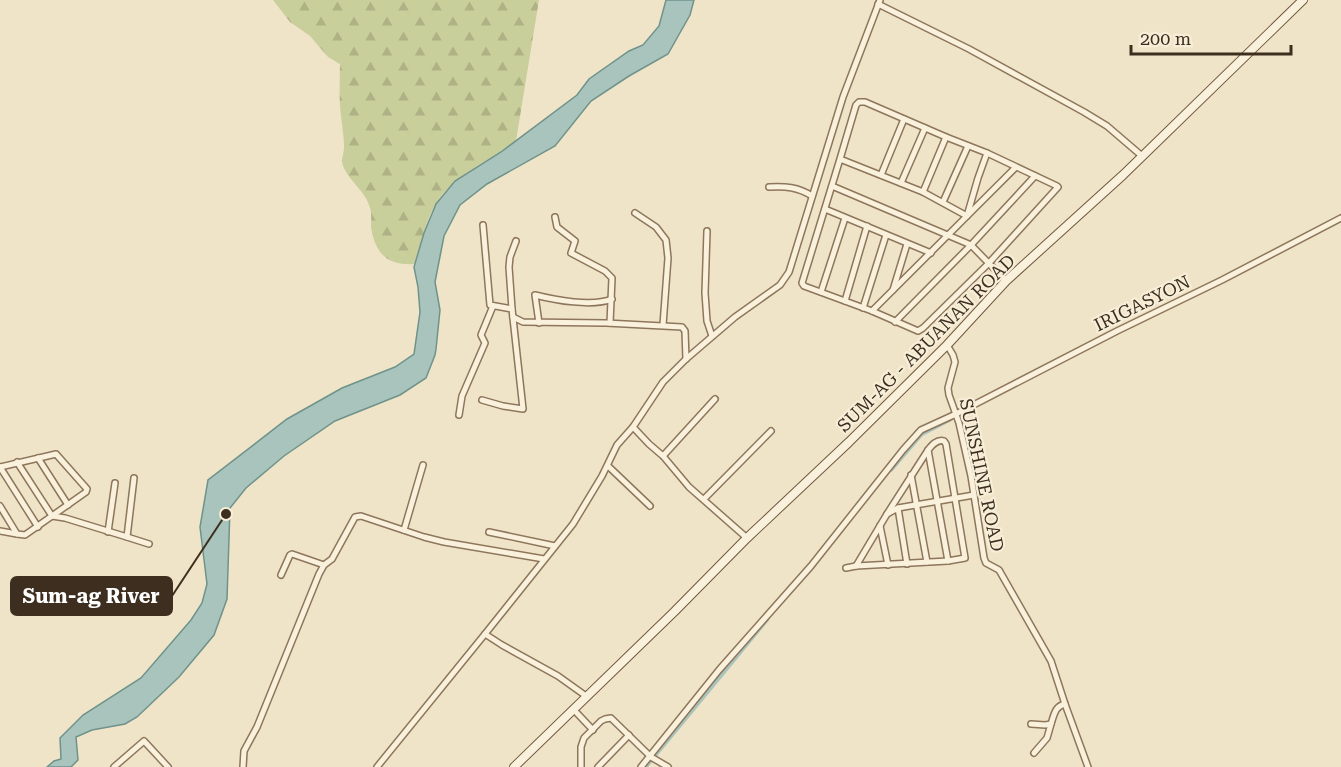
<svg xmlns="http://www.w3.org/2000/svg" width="1341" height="767" viewBox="0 0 1341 767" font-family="'Roboto Serif',serif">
	<defs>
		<pattern id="forest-firs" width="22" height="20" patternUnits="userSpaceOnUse" patternTransform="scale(1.5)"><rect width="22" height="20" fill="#c9cf9b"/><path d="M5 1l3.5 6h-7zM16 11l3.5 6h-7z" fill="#aeb285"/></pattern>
	</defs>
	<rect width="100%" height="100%" fill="#f0e4c8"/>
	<!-- forest -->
	<path fill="url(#forest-firs)" d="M273 0H539L516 141C489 161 455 174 436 203 426 219 421 245 414 264 387 266 375 253 371 227 371 221 372 214 370 208 366 190 344 178 342 161 342 157 344 152 344 147 344 134 341 120 340 106 339 92 340 78 340 64L328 57 310 36 290 22Z"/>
	<!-- water -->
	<polygon fill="#a9c4bc" stroke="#6f938a" stroke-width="1.5" points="666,0 694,0 690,15 668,54 629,76 591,101 555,146 487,184 460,205 444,236 435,282 440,310 436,349 435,355 426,378 400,395 335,421 284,456 246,488 230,508 227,599 214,635 179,677 137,717 125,724 92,730 76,737 78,760 71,767 47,767 54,761 61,759 60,738 83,715 141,678 191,620 202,603 207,584 200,527 208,480 287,419 342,388 395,367 414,354 420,312 418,287 414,267 424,233 436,204 455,181 501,152 577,95 589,79 629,51 643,45 659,26"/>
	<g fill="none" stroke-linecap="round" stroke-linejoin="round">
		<!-- canal -->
		<g stroke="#a9c4bc" stroke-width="5">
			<polyline points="891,469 921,434 950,419"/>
			<polyline points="645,767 767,619"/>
		</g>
		<defs>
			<g id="minor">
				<polyline points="878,4 969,49 1084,112 1107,126 1142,156"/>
				<polyline points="840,159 856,105 859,102 865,102 946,137 987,153 1057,186 1058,187 989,263 923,328 918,331 872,311 804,286 802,283 840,159 923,192 967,216 1016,167"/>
				<polyline points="881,175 904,119"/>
				<polyline points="901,183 925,128"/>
				<polyline points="832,186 971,245 1006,281"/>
				<path d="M769 187C785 186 798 187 812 196"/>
				<polyline points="923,192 946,137"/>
				<polyline points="943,202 968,146"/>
				<polyline points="825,209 931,253"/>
				<polyline points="635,213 656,227 666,240 668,258 663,325"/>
				<polyline points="555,217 557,227 575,241 571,253 605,271 612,278 610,323"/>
				<polyline points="483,225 490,305 512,309"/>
				<polyline points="707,231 705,293 707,321 712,336"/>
				<polyline points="893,290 907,244"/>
				<polyline points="821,292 845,218"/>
				<polyline points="845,301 867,226"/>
				<polyline points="863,308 886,235"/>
				<polyline points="872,311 967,216 978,178 987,153"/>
				<polyline points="513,317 523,322 606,323 682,327 685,331 686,359"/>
				<polyline points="895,322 971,245 1035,176"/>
				<path d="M539 323 535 295C555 300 592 307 612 299"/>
				<polyline points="947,345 953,355 955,362 948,388 949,395 959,423 971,476 984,558 986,563 999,570 1051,661 1065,704 1088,767"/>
				<polyline points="482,400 503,406 523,409 512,309 509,267 510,257 516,241"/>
				<polyline points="459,415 462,396 485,343 481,335 493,306"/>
				<polyline points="633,427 649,444 663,456 689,487 747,538"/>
				<polyline points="928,450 948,561"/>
				<polyline points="663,456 715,399"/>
				<polyline points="38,458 68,505"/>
				<polyline points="17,462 52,516 65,518 127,537 134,478"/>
				<polyline points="608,466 650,506"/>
				<polyline points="0,467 56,454 87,489 86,492 25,535 17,534 0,506"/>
				<polyline points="0,467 38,527"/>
				<polyline points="911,475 927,562"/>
				<polyline points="704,499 771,431"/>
				<polyline points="898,508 907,564"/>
				<polyline points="880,526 888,565"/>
				<polyline points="404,530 423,465"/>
				<polyline points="0,531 17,534"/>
				<polyline points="108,532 115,483"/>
				<polyline points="489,532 555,546"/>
				<polyline points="127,537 149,544"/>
				<polyline points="856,566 887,514 898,508 974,495"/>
				<path d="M846 568 856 566 948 561 965 558 946 444 944 441C937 439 932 445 928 450L887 514"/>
				<polyline points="281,575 290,555 292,554 324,565"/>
				<polyline points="485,634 573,524 602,476 617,445 633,427 663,382 686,359 735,317 780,285 789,272 843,97 880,0"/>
				<polyline points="573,709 593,730"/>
				<path d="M1031 724 1045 725 1051 724C1054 715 1055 706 1065 704"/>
				<polyline points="1034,753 1047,738 1051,724"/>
				<polyline points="114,767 144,741 168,767"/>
				<polyline points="243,767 244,751 257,727 319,574 324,565 332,559 355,517 361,516 424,537 444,542 544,559"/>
				<polyline points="377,767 485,634 502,645 558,676 586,696"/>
				<polyline points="581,767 581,747 584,738 601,721 605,719 611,718 651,757 668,767"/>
				<polyline points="598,767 629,735"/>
				<polyline points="641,767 719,670 811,566 903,450 921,430 956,414 1117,331 1222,280 1341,218"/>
			</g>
			<polyline id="secondary" points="514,767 674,612 747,538 849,442 947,345 1006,281 1123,175 1303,0"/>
		</defs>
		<!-- minor casing -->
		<use href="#minor" stroke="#8d765c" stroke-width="8"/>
		<!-- secondary casing -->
		<use href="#secondary" stroke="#6f573f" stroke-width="10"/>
		<!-- minor -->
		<use href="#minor" stroke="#faf1dc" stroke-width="5"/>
		<!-- secondary -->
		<use href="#secondary" stroke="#faf1dc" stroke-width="8"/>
	</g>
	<g text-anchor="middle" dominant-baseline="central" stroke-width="4.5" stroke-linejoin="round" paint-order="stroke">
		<!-- street labels -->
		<g font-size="18" fill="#3d2e20" stroke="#f7eed8">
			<text transform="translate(1142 303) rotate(-26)">IRIGASYON</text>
			<text transform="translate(926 343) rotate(-45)">SUM-AG - ABUANAN ROAD</text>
			<text transform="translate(982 475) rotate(78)">SUNSHINE ROAD</text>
		</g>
	</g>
	<!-- callouts -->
	<path fill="none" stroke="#3d2e20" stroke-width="2" d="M226 514L172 596"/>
	<circle fill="#3d2e20" stroke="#f7eed8" stroke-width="2" cx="226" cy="514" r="6"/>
	<rect fill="#3d2e20" stroke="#3d2e20" stroke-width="2" x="11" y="577" width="161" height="38" rx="6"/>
	<g font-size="20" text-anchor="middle" font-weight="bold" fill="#fff">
		<text x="91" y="603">Sum-ag River</text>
	</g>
	<!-- scale -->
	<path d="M1131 45v9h160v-9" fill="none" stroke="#3d2e20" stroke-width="3"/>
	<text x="1140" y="45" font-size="18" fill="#3d2e20" stroke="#f7eed8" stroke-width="4.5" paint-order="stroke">200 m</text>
</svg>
